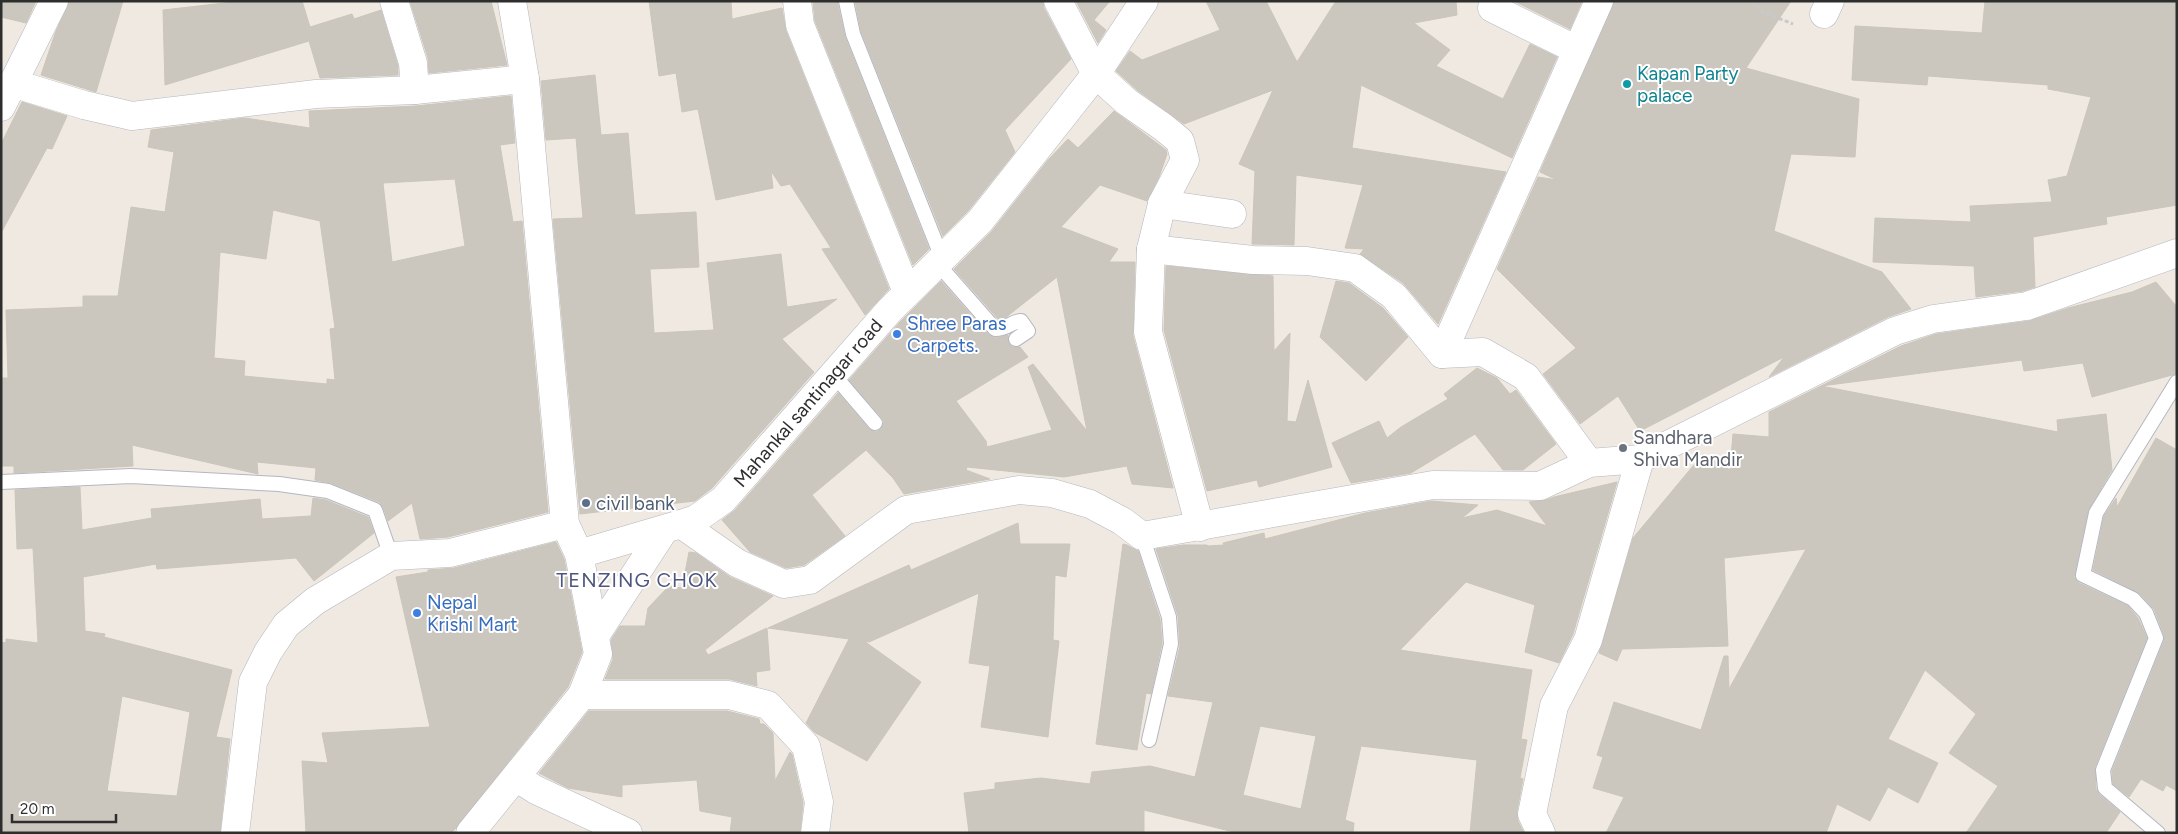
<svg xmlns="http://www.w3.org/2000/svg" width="2178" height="834" viewBox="0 0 2178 834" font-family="Figtree,sans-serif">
	<rect width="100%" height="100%" fill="#efe9e1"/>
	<!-- building -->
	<g fill="#cbc7bf" stroke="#cbc5ba" fill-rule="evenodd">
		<polygon points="1,1 36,1 26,23 1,17"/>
		<polygon points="69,1 123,1 96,92 41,75 55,34"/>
		<polygon points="242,1 302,1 310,27 352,14 354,19 381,10 398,66 398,75 320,78 309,41 165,85 163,10"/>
		<polygon points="410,1 491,1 507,65 429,73 428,58"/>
		<polygon points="649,1 731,1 732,19 782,8 786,31 889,289 865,315 822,249 831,248 790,184 781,186 771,171 773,188 716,200 698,109 682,112 676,73 659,76"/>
		<polygon points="815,1 837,1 845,37 929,249 913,265 815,21 813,2"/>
		<polygon points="855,1 1043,1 1044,8 1071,59 1005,130 1015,152 968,211 943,236 861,31"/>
		<polygon points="1076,1 1110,1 1094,20 1106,30 1098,43"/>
		<polygon points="1206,1 1266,1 1297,62 1336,1 1456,1 1457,15 1414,23 1450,50 1436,66 1503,99 1530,44 1557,57 1512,158 1361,85 1352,148 1506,172 1438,324 1403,283 1360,254 1364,249 1345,248 1363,185 1296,175 1294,245 1252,244 1255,171 1239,164 1273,90 1184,124 1137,90 1116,71 1130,51 1142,60 1220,30"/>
		<polygon points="1514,1 1582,1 1570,29"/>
		<polygon points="1614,1 1791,1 1746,68 1859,99 1855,157 1791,154 1774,231 1882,272 1911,309 1888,317 1769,377 1784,357 1640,431 1618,396 1580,424 1543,374 1576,348 1497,269 1538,177 1557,180 1540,172"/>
		<polygon points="1985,1 2177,1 2177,205 2106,217 2107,224 2033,237 2035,287 2023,291 1976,297 1974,266 1873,262 1875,218 1971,222 1970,206 2052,202 2048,180 2067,176 2091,97 2048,89 2048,85 1928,76 1927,85 1852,80 1855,26 1982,33"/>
		<polygon points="595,75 601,135 628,133 635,215 696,212 699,267 650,269 654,333 714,330 707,263 781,254 787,307 837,299 782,339 814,372 712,488 695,501 580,514 553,219 583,218 576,138 546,140 541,81"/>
		<path d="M511 96 515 143 500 145 513 222 522 221 548 512 448 537 420 539 412 503 388 521 383 507 379 502 331 483 315 480 316 468 257 462 258 474 132 445 133 466 14 473V466H1V378H8L6 310 83 307V296H118L131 207 165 212 174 152 148 147 151 130 245 118 310 128 309 111 416 106ZM455 179 465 246 392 262 383 183ZM273 210 320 221 335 328 330 329 335 380 327 379V384L244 376 245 361 214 358 220 252 266 259Z"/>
		<polygon points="22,102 67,116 52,149 47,148 1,233 1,144"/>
		<polygon points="1114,111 1166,150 1167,154 1159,177 1147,201 1100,185 1061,227 1118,249 1109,262 1135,262 1133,336 1173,488 1132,484 1127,466 1064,477 967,467 966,470 990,479 904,494 893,478 866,450 812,495 845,536 804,565 786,568 750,552 722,520 735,510 838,393 869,429 876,432 881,429 884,422 882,418 849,380 900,322 941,281 989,335 996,338 1008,335 1009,344 1013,347 1020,347 1028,357 956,401 986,441 987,447 1052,430 1028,367 1033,364 1087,431 1057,277 1005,318 999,320 954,269 992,231 1048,160 1068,139 1078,148"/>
		<polygon points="1166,266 1273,276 1274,351 1290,333 1287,421 1296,422 1308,380 1332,467 1259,487 1257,480 1207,491 1164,330"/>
		<polygon points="1336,281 1349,283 1383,308 1408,337 1366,381 1320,337"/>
		<polygon points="2156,282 2177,307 2177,373 2172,375 2092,397 2083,363 2024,371 2022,360 1821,386 1901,346 1936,334 2029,321 2068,308 2132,292"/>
		<polygon points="1477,368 1497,378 1510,394 1516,390 1556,444 1523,470 1503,470 1475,434 1411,473 1351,483 1332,443 1379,421 1387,438 1401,427 1448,399 1444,394"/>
		<polygon points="1821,386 2058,432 2057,420 2106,414 2112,470 2088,511 2074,577 2079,583 2128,606 2138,618 2147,638 2095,767 2096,789 2099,794 2120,812 2106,833 1966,833 1998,786 1949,753 1976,714 1925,670 1888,739 1938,763 1918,803 1888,787 1870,821 1837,804 1826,833 1606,833 1624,797 1593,788 1603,757 1597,755 1614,702 1701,730 1724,656 1728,656 1729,689 1806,549 1724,558 1728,646 1622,649 1617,661 1599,653 1633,538 1703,454 1730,470 1733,434 1769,437 1769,412"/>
		<polygon points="2156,438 2177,450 2177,791 2166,785 2163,791 2141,779 2129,797 2113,784 2112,771 2164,641 2164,635 2154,609 2139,593 2093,570 2104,516 2116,498 2117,507"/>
		<path d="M1617 482 1573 634 1559 663 1525 652 1535 605 1466 582 1400 650 1532 670 1521 739 1527 740 1520 778 1523 779 1517 811 1518 821 1524 833H1470L1477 760 1361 746 1345 820 1354 823 1353 833H1238L1144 810V833H969L964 793 995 789V783L1041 778 1090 784 1092 772 1150 766 1195 777 1213 702 1168 696 1180 646 1178 616 1156 549 1183 545H1207L1208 546 1224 545 1223 543 1264 533 1265 539 1365 513 1431 501 1478 505 1462 518 1497 510 1547 526 1529 502 1546 500 1554 497ZM1260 726 1316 736 1301 809 1243 795Z"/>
		<path d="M80 487 82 530 152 518 151 509 260 499 262 519 311 516 313 498 326 500 368 517 374 533 314 581 296 558 157 569 156 564 83 577 85 631 105 634 104 637 232 670 216 737 230 739 220 833H1V642L6 643V639L38 643 33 548 17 549 15 490ZM122 696 190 712 177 796 107 791Z"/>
		<polygon points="1018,523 1020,544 1070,544 1066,577 1055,575 1053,640 1059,641 1048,737 981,727 990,666 969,663 979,593 869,642 864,641 921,682 867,761 814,732 806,723 849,639 768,628 909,565 911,570"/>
		<polygon points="556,542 564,559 582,652 568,687 456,828 451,833 306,833 302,761 328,763 322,733 430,727 396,577 428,572 428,570 454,568"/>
		<polygon points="1123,544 1127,545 1138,551 1160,619 1162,643 1151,694 1146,693 1137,750 1096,744"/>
		<polygon points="689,552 696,553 730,577 773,596 705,650 708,655 767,628 770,670 756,672 757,686 729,679 605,679 613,659 611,640 620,626 645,626 648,608 669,586 682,588"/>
		<polygon points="589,711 727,711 759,719 760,724 764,724 773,733 775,781 790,752 792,754 803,803 800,833 730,833 732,817 700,811 697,780 622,785 622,797 568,788 539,773"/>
	</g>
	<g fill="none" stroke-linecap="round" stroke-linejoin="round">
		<defs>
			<g id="lane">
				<polyline points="846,1 853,34 942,258"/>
				<path d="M937 263 995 329C1008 329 1010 322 1021 321L1028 331 1016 339"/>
				<polyline points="833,374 875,423"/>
				<polyline points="1,482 131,476 279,484 328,491 375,510 391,556"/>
				<polyline points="1142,536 1169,617 1171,644 1149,740"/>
				<polyline points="2158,833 2105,788 2103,770 2156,638 2146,613 2133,599 2083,575 2096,513 2177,382"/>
			</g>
			<g id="street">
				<polyline points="394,1 413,63 415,90"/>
				<polyline points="512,1 525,79 565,524 579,554"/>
				<polyline points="797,1 800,25 907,292"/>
				<polyline points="1058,1 1096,74 1127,102 1163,127 1180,141 1185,160 1162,204 1151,249 1148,332 1200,527"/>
				<polyline points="1494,1 1492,8 1577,50"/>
				<polyline points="1824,14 1830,1"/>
				<polyline points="12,83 84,105 132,116 316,94 415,90 525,79"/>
				<polyline points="1,107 54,1"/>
				<polyline points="1162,204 1232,214"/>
				<polyline points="1151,249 1253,260 1307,261 1355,268 1394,296 1442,354 1483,352 1526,377 1589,463"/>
				<polyline points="1442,354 1599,1"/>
				<polyline points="681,524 737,563 784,584 810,580 906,510 1019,490 1052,493 1090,504 1122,521 1142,536 1433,485 1540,486 1589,463 1640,459 1895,331 1933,319 2027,306 2177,253"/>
				<polyline points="582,695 729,695 768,705 806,746 819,802 815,833"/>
				<polyline points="517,778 536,790 628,833"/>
				<polyline points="235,833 253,682 268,652 286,625 315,601 391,556 450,553 565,524"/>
				<polyline points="1541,833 1532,814 1554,706 1588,640 1640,459"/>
			</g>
			<g id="secondary">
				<polyline points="595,636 664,530"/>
				<polyline points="470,833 582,695 598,654 579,554 681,524 696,519 723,500 889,311 980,221 1096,74 1144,1"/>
			</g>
		</defs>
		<!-- lane casing -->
		<use href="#lane" stroke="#b4b7c1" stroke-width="16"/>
		<!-- street casing -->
		<use href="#street" stroke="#b4b7c1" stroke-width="29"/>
		<!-- secondary casing -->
		<use href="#secondary" stroke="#b4b7c1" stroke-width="29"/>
		<!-- path -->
		<polyline stroke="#c9c9c9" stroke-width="3" stroke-dasharray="4 2.5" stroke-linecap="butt" points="1752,1 1763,12 1793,24"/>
		<!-- lane -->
		<use href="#lane" stroke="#fff" stroke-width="14"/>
		<!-- street -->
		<use href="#street" stroke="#fff" stroke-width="28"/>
		<!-- secondary -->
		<use href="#secondary" stroke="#fff" stroke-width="28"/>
	</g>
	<!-- markers -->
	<circle fill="#0f9aa8" stroke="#fff" stroke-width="2" cx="1627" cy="84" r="5"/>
	<g fill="#3f7fe0" stroke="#fff" stroke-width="2">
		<circle cx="897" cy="334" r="5"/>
		<circle cx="417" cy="613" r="5"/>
	</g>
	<circle fill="#6b7280" stroke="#fff" stroke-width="2" cx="1623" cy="448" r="5"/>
	<circle fill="#5c6f8a" stroke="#fff" stroke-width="2" cx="586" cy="503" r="5"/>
	<g text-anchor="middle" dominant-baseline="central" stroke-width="4" stroke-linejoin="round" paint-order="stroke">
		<!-- culture labels -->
		<g font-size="19" fill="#0d838f" stroke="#fff" text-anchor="start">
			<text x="1637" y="73">Kapan Party<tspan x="1637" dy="22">palace</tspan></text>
		</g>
		<!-- shop labels -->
		<g font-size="19" fill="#366cbe" stroke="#fff" text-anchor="start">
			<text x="907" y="323">Shree Paras<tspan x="907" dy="22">Carpets.</tspan></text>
			<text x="427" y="602">Nepal<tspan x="427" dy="22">Krishi Mart</tspan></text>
		</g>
		<!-- street labels -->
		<g font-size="19" fill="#2e2e2e" stroke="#fff">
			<text transform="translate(808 403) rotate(-49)">Mahankal santinagar road</text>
		</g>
		<!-- worship labels -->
		<g font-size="19" fill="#5b616d" stroke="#fff" text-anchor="start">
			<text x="1633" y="437">Sandhara<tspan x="1633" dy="22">Shiva Mandir</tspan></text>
		</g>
		<!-- service labels -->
		<g font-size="19" fill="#4e5e75" stroke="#fff" text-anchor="start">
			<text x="596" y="503">civil bank</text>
		</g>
		<!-- neighbourhood labels -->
		<g font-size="20" letter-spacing="1" fill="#4d5680" stroke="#fff">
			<text x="637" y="580">TENZING CHOK</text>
		</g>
	</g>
	<!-- border -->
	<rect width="2178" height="834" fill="none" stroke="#2e2e2e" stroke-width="5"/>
	<!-- scale -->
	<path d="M12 814v8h104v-8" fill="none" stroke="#2e2e2e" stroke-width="2.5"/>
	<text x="20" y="814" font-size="15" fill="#2e2e2e" stroke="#ffffff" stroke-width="4" paint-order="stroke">20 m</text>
</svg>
